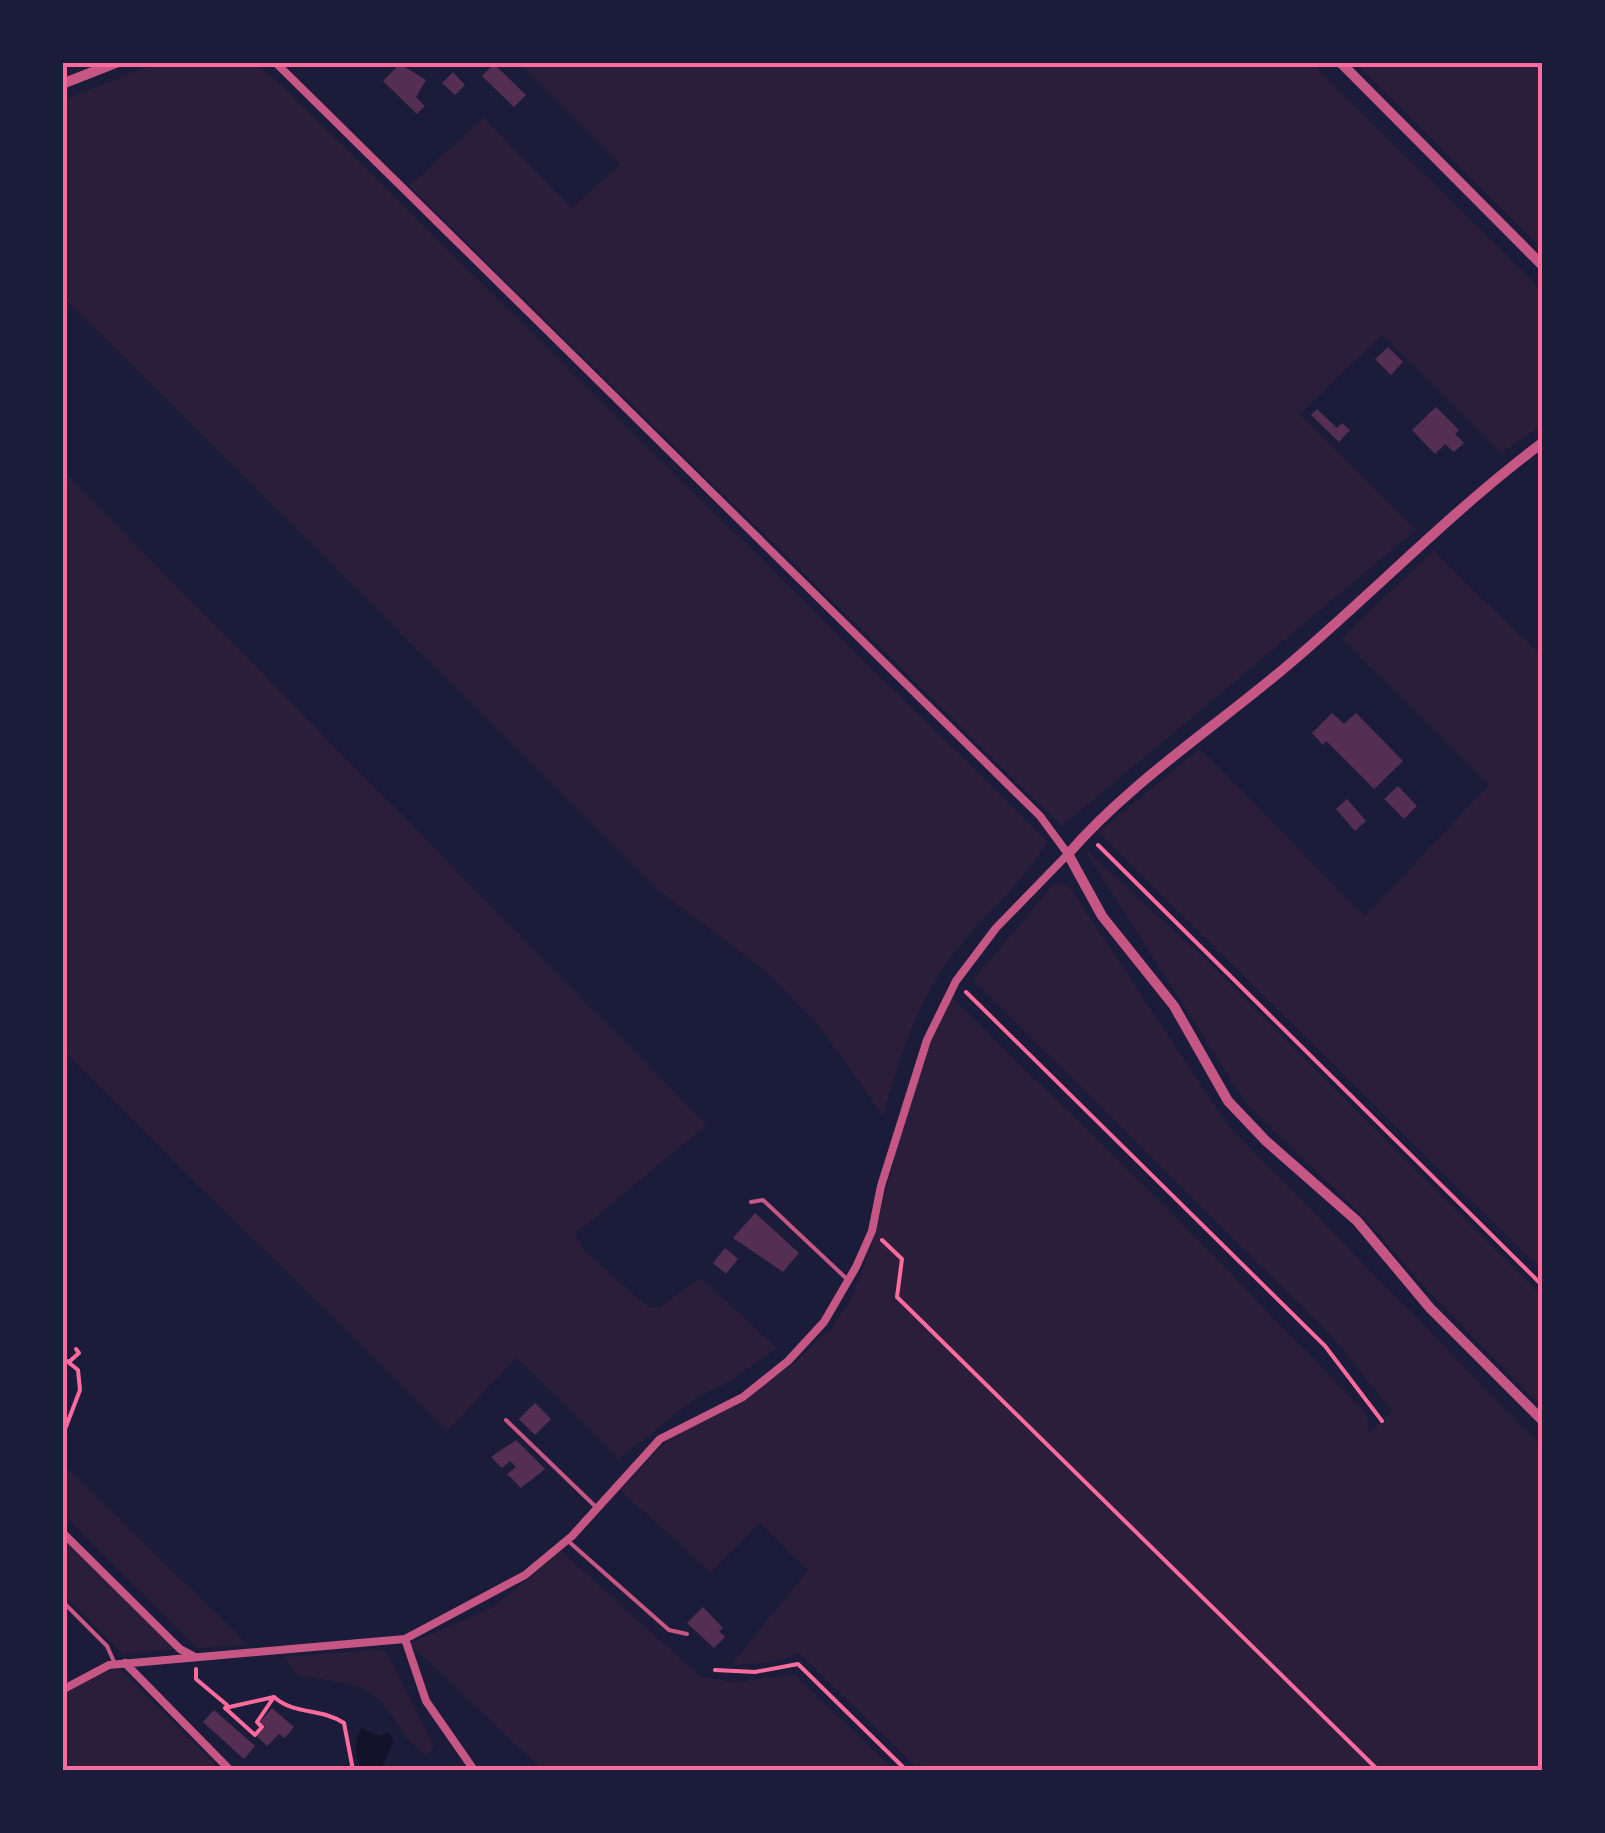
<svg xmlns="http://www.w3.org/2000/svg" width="1605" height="1833" viewBox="0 0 1605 1833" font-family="Mulish,sans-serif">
	<rect width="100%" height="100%" fill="#1b1b3a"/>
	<!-- green -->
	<g fill="#2a1e3b">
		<path d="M159 62 252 63 277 81 1047 841C1025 882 987 912 958 948 917 999 901 1054 883 1116L821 1028 764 970 657 889 63 297V100Z"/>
		<polygon points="519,63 1312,63 1542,291 1542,425 1501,453 1382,335 1300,414 1416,530 1062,826 409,186 483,118 572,208 620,164"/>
		<polygon points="1355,63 1542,63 1542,249"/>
		<polygon points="63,471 707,1125 575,1234 585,1251 648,1307 659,1307 701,1278 777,1348 729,1382 697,1397 619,1459 516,1358 447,1431 63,1051"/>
		<polygon points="1433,550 1542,657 1542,1271 1098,832 1200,749 1365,916 1489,785 1342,639"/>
		<polygon points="1082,846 1208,962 1542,1296 1542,1408 1430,1293 1361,1214 1248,1106"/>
		<polygon points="1055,883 1069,886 1226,1123 1542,1446 1542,1770 919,1770 799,1653 778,1662 731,1665 808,1570 759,1523 711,1573 620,1490 669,1438 755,1392 794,1363 832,1327 850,1301 872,1245 922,1053 950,996 1163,1204 1367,1414 1369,1434 1392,1411 1333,1337 973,980"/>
		<polygon points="70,1470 248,1645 198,1648 63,1514 63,1477"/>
		<polygon points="62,1537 169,1642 174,1649 123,1654 63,1593"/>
		<polygon points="561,1551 701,1677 736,1682 794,1674 894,1770 543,1770 409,1644 493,1607"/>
		<path d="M381 1649 389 1656 434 1746 427 1755C401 1741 396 1712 373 1695 349 1677 322 1683 296 1674L284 1657Z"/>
		<polygon points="119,1669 221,1770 63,1770 63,1697 95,1671"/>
	</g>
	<!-- water -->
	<path fill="#12122b" d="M362 1728 379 1736 388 1732 394 1740 381 1769 363 1770C354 1758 353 1740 362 1728Z"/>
	<!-- building -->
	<g fill="#542f53">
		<polygon points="400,64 426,80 416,97 425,106 417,114 383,81"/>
		<polygon points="494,64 526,95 514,107 482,76"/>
		<polygon points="453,72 465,85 455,95 442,83"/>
		<polygon points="1388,347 1403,362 1391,375 1375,359"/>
		<polygon points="1436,407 1459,430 1455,434 1464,443 1454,452 1445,444 1435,454 1412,430"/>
		<polygon points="1317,409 1337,428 1342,423 1350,430 1339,442 1311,415"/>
		<polygon points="1332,713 1344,724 1356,713 1403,761 1374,789 1326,741 1323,745 1312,733"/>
		<polygon points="1398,786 1417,806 1404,819 1384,799"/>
		<polygon points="1347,799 1366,821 1355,831 1336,809"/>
		<polygon points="755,1213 799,1253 783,1272 733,1238"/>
		<polygon points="725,1248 738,1259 726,1274 713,1263"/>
		<polygon points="535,1403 551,1419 535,1435 519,1419"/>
		<polygon points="516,1440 545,1469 521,1488 507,1474 516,1467 510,1461 502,1468 491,1457"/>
		<polygon points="703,1607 723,1628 719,1631 725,1637 714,1648 687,1623"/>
		<polygon points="272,1708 294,1727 285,1738 279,1734 267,1746 257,1736 265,1727 260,1722"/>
		<polygon points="214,1710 255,1746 244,1759 203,1722"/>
	</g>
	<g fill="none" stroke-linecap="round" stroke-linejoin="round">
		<!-- path -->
		<g stroke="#ff6b9d" stroke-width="4">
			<polyline points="1098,845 1542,1285"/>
			<polyline points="966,992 1325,1346 1382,1421"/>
			<polyline points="882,1240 902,1259 897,1297 1378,1770"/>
			<polyline points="62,1357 78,1370 80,1390 62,1437"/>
			<polyline points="70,1361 79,1353 76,1349"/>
			<polyline points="196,1669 196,1679 227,1705"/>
			<polyline points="715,1670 755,1672 798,1664 906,1770"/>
			<polygon points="274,1697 257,1722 262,1727 255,1735 225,1708"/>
			<path d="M274 1697C296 1716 319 1707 344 1723L353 1770"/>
		</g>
		<!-- service -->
		<g stroke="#c65784" stroke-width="4">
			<polyline points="751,1202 763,1200 849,1281"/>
			<polyline points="506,1420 597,1508"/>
			<polyline points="567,1540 669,1630 687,1634"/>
			<polyline points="62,1601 107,1646 115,1664"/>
		</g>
		<!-- minor -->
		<g stroke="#c65784" stroke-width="8">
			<polyline points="62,1532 180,1649 195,1657"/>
			<polyline points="405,1639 426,1701 474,1770"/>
			<polyline points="125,1663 230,1770"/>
			<polyline points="62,1690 109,1665 405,1639 525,1575 572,1536 660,1439 743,1397 788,1361 824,1322 856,1267 872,1231 881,1186 927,1040 956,981 996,928 1068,854 1040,816 275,62"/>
		</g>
		<!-- tertiary -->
		<g stroke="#c65784" stroke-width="10">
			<polyline points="1340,62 1542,265"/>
			<polyline points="62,84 118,62"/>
			<path d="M1542 443C1454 509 1378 588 1294 660 1220 724 1132 780 1068 854L1102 916 1174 1006 1228 1101 1266 1141 1357 1221 1430 1308 1542 1420"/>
		</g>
	</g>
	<!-- border -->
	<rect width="1605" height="1833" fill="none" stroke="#1b1b3a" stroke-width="130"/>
	<rect x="65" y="65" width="1475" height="1703" fill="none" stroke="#ff6b9d" stroke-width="4"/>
</svg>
